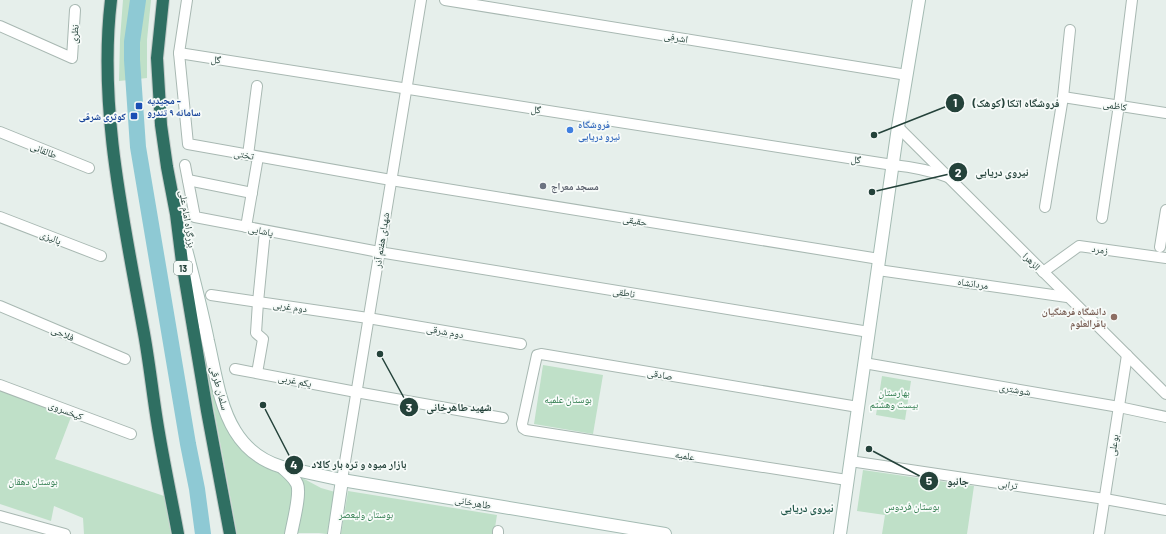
<svg xmlns="http://www.w3.org/2000/svg" width="1166" height="534" viewBox="0 0 1166 534" font-family="Barlow,'Noto Naskh Arabic',sans-serif">
	<rect width="100%" height="100%" fill="#e6efeb"/>
	<!-- green -->
	<g fill="#bfe0c8">
		<polygon points="123,0 151,0 147,40 147,78 119,81 120,39"/>
		<path d="M197 314 234 438 242 451 253 460 273 471 286 475 295 486 286 534H237C224 460 209 387 197 314Z"/>
		<polygon points="543,365 603,375 593,434 534,424"/>
		<polygon points="882,376 911,381 905,420 876,415"/>
		<polygon points="0,390 71,417 55,459 164,496 171,534 84,534 83,518 54,506 51,521 0,504"/>
		<polygon points="863,470 974,486 967,534 882,534 885,515 857,511"/>
		<polygon points="293,473 321,488 335,492 327,534 319,533 295,533"/>
		<polygon points="348,491 497,515 494,534 341,534"/>
	</g>
	<g fill="none" stroke-linecap="round" stroke-linejoin="round">
		<!-- river -->
		<polyline stroke="#8ec9d4" stroke-width="16" points="138,0 132,42 132,60 138,147 188,444 197,489 203,534"/>
		<defs>
			<g id="street">
				<polyline points="187,0 179,53 188,144 391,180 879,259"/>
				<polyline points="445,0 907,75"/>
				<polyline points="0,26 72,58 75,10"/>
				<path d="M179 53 893 165C913 167 929 170 948 177"/>
				<polyline points="1063,97 1166,113"/>
				<polyline points="898,127 1166,394"/>
				<polyline points="0,132 89,168"/>
				<polyline points="248,155 257,86"/>
				<polyline points="185,165 195,217 379,252 869,332"/>
				<polyline points="188,180 252,193"/>
				<polyline points="1045,207 1063,97 1070,30"/>
				<polyline points="0,217 101,256"/>
				<polyline points="1102,218 1119,105 1132,0"/>
				<polyline points="246,227 258,157"/>
				<polyline points="1160,247 1166,210"/>
				<polyline points="878,270 1067,297"/>
				<polyline points="1043,272 1079,246 1166,258"/>
				<polyline points="211,295 368,318 521,344"/>
				<polyline points="0,306 125,359"/>
				<polyline points="864,363 1119,407 1166,417"/>
				<polyline points="235,369 356,392 503,418"/>
				<polyline points="257,373 263,339 256,333 258,302 265,231"/>
				<polyline points="0,385 131,434"/>
				<polyline points="850,461 1105,499 1166,510"/>
				<polyline points="342,480 421,0"/>
				<polyline points="847,480 526,430 523,428 522,424 537,355 541,354 858,407"/>
				<polyline points="0,516 65,534"/>
				<polyline points="498,534 498,531"/>
				<polyline points="1099,534 1127,355"/>
			</g>
			<g id="secondary">
				<path d="M183 238C192 272 201 306 208 341 215 371 219 405 235 431 246 449 262 461 282 467L342 480 665 534"/>
				<path d="M282 467C287 472 294 477 297 484 301 493 293 523 291 534"/>
				<polyline points="334,534 342,480"/>
				<polyline points="840,534 898,127 919,0"/>
			</g>
			<g id="highway">
				<path d="M111 0C98 108 124 222 143 328 149 359 152 390 157 421 163 459 171 496 178 534"/>
				<polyline points="163,0 157,58 161,125 167,167 176,214 182,262 207,411 230,534"/>
			</g>
		</defs>
		<!-- street casing -->
		<use href="#street" stroke="#a8b8b2" stroke-width="12"/>
		<!-- secondary casing -->
		<use href="#secondary" stroke="#a4bbb3" stroke-width="14"/>
		<!-- highway casing -->
		<use href="#highway" stroke="#c2cac8" stroke-width="14"/>
		<!-- street -->
		<use href="#street" stroke="#fff" stroke-width="10"/>
		<!-- secondary -->
		<use href="#secondary" stroke="#fff" stroke-width="12"/>
		<!-- highway -->
		<use href="#highway" stroke="#2f6f62" stroke-width="12"/>
	</g>
	<!-- markers -->
	<g fill="#1a4fb4" stroke="#f7fbf9" stroke-width="1.5">
		<rect x="135" y="102" width="8" height="8" rx="2"/>
		<rect x="130" y="112" width="8" height="8" rx="2"/>
	</g>
	<circle fill="#3f7fe0" stroke="#f7fbf9" stroke-width="1.5" cx="570" cy="130" r="4"/>
	<circle fill="#6b7280" stroke="#f7fbf9" stroke-width="1.5" cx="543" cy="186" r="4"/>
	<circle fill="#8d6e63" stroke="#f7fbf9" stroke-width="1.5" cx="1114" cy="317" r="4"/>
	<g text-anchor="middle" dominant-baseline="central" stroke-width="3.5" stroke-linejoin="round" paint-order="stroke">
		<!-- shield labels -->
		<rect fill="#f7fbf9" stroke="#637a73" stroke-width="1" x="174" y="261" width="18" height="14" rx="3"/>
		<g font-size="9" font-weight="bold" fill="#24423a">
			<text x="183" y="268">13</text>
		</g>
		<!-- street labels -->
		<g font-size="10" fill="#24423a" stroke="#f7fbf9">
			<text transform="translate(74 34) rotate(-86)">نظری</text>
			<text transform="translate(676 37) rotate(9)">اشرفی</text>
			<text transform="translate(216 59) rotate(9)">گل</text>
			<text transform="translate(1115 105) rotate(9)">کاظمی</text>
			<text transform="translate(536 109) rotate(9)">گل</text>
			<text transform="translate(44 150) rotate(22)">طالقانی</text>
			<text transform="translate(244 154) rotate(10)">تختی</text>
			<text transform="translate(856 159) rotate(9)">گل</text>
			<text transform="translate(188 219) rotate(81)">بزرگراه امام علی</text>
			<text transform="translate(635 220) rotate(9)">حقیقی</text>
			<text transform="translate(261 230) rotate(11)">پاشایی</text>
			<text transform="translate(51 237) rotate(21)">پالیزی</text>
			<text transform="translate(381 240) rotate(-81)">شهدای هفتم آذر</text>
			<text transform="translate(1100 249) rotate(8)">زمرد</text>
			<text transform="translate(1032 261) rotate(45)">الزهرا</text>
			<text transform="translate(973 283) rotate(8)">مردانشاه</text>
			<text transform="translate(624 292) rotate(9)">ناطقی</text>
			<text transform="translate(290 306) rotate(8)">دوم غربی</text>
			<text transform="translate(445 331) rotate(10)">دوم شرقی</text>
			<text transform="translate(63 333) rotate(23)">فلاحی</text>
			<text transform="translate(660 374) rotate(10)">صادقی</text>
			<text transform="translate(295 380) rotate(11)">یکم غربی</text>
			<text transform="translate(220 388) rotate(75)">سلمان طرقی</text>
			<text transform="translate(1015 389) rotate(10)">شوشتری</text>
			<text transform="translate(66 410) rotate(21)">کیخسروی</text>
			<text transform="translate(1113 445) rotate(-81)">بوعلی</text>
			<text transform="translate(685 455) rotate(9)">علمیه</text>
			<text transform="translate(1008 484) rotate(8)">ترابی</text>
			<text transform="translate(473 502) rotate(10)">طاهرخانی</text>
		</g>
		<!-- transit labels -->
		<g font-size="10" font-weight="bold" fill="#164399" stroke="#f7fbf9" text-anchor="start">
			<text x="147" y="100">مجیدیه -<tspan x="147" dy="12">سامانه ۹ تندرو</tspan></text>
			<text x="126" y="116" text-anchor="end">کوثری شرقی</text>
		</g>
		<!-- shop labels -->
		<g font-size="10" font-weight="bold" fill="#366cbe" stroke="#f7fbf9" text-anchor="start">
			<text x="578" y="124">فروشگاه<tspan x="578" dy="12">نیرو دریایی</tspan></text>
		</g>
		<!-- worship labels -->
		<g font-size="10" font-weight="bold" fill="#5b616d" stroke="#f7fbf9" text-anchor="start">
			<text x="551" y="186">مسجد معراج</text>
		</g>
		<!-- education labels -->
		<g font-size="10" font-weight="bold" fill="#785e54" stroke="#f7fbf9" text-anchor="end">
			<text x="1106" y="311">دانشگاه فرهنگیان<tspan x="1106" dy="12">باقرالعلوم</tspan></text>
		</g>
		<!-- park labels -->
		<g font-size="10" fill="#2d7a4b" stroke="#f7fbf9">
			<text x="894" y="392">بهارستان<tspan x="894" dy="12">بیست وهشتم</tspan></text>
			<text x="568" y="399">بوستان علمیه</text>
			<text x="33" y="481">بوستان دهقان</text>
			<text x="912" y="506">بوستان فردوس</text>
			<text x="366" y="514">بوستان ولیعصر</text>
		</g>
		<!-- neighbourhood labels -->
		<g font-size="11" font-weight="bold" fill="#1f5548" stroke="#f7fbf9">
			<text x="807" y="507">نیروی دریایی</text>
		</g>
	</g>
	<!-- callouts -->
	<path fill="none" stroke="#24423a" stroke-width="1.5" d="M874 135L955 103M872 192L958 172M380 354L409 407M263 405L294 465M869 449L929 481"/>
	<g fill="#24423a" stroke="#f7fbf9" stroke-width="1.5">
		<circle cx="874" cy="135" r="4"/>
		<circle cx="872" cy="192" r="4"/>
		<circle cx="380" cy="354" r="4"/>
		<circle cx="263" cy="405" r="4"/>
		<circle cx="869" cy="449" r="4"/>
		<circle cx="955" cy="103" r="10"/>
		<circle cx="958" cy="172" r="10"/>
		<circle cx="409" cy="407" r="10"/>
		<circle cx="294" cy="465" r="10"/>
		<circle cx="929" cy="481" r="10"/>
	</g>
	<g font-size="12" text-anchor="middle" font-weight="bold" fill="#fff">
		<text x="955" y="107">1</text>
		<text x="958" y="177">2</text>
		<text x="409" y="412">3</text>
		<text x="294" y="469">4</text>
		<text x="929" y="485">5</text>
	</g>
	<g font-size="11" text-anchor="middle" font-weight="bold" fill="#24423a" stroke="#f7fbf9" stroke-width="3.5" stroke-linejoin="round" paint-order="stroke">
		<text x="1016" y="107">فروشگاه اتکا (کوهک)</text>
		<text x="1002" y="176">نیروی دریایی</text>
		<text x="459" y="411">شهید طاهرخانی</text>
		<text x="359" y="468">بازار میوه و تره بار کالاد</text>
		<text x="958" y="485">جانبو</text>
	</g>
</svg>
